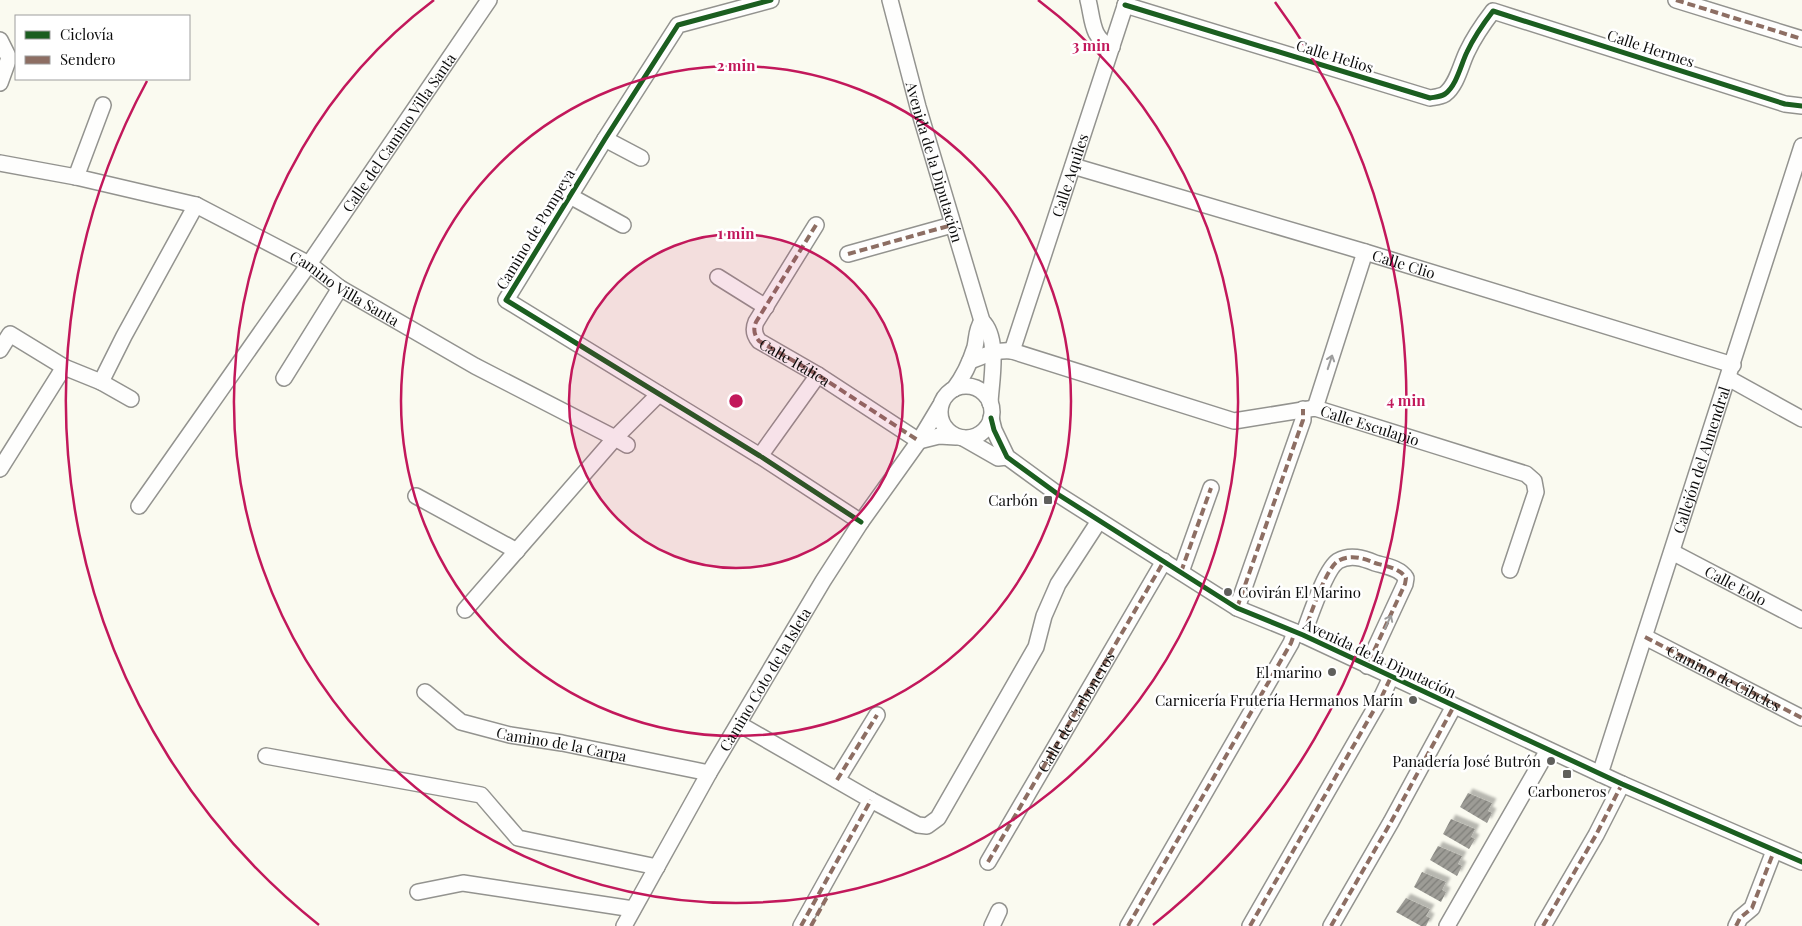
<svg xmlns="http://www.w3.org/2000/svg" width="1802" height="926" viewBox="0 0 1802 926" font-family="'Playfair Display',serif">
	<defs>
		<pattern id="building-hatch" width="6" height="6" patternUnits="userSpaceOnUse" patternTransform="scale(1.25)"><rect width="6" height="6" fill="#9d9c96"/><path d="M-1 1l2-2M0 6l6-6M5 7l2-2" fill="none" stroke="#7e7e79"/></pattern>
		<filter id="shadow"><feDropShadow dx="4.5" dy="-4.5" stdDeviation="1" flood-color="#0004"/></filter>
	</defs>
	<rect width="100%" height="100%" fill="#fafaf0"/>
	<!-- building -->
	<g fill="url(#building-hatch)" filter="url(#shadow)">
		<polygon points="1468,793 1492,803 1488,811 1492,813 1487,823 1460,807"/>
		<polygon points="1451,819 1475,829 1471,837 1475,839 1469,849 1443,834"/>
		<polygon points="1438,846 1462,856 1458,864 1462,866 1457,876 1430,860"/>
		<polygon points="1422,872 1446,882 1442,890 1446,892 1441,902 1414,887"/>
		<polygon points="1406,898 1430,909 1426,916 1430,918 1426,926 1421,926 1396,912"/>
	</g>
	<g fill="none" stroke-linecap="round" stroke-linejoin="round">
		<defs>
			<g id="minor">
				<polyline points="771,0 678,25 605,139 506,300 760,456 861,522"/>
				<path id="s1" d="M890 0 918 107 982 321C1000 338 991 381 990 403"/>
				<path d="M1088 0C1093 19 1091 39 1112 47"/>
				<polyline points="1676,0 1802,39"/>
				<path d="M1125 5 1430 98C1435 97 1440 97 1445 94 1457 85 1461 64 1467 52 1474 37 1483 24 1493 11L1785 104 1802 106"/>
				<polyline points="0,40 9,58 0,83"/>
				<polyline points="605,139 641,158"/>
				<path id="s2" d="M0 163 76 177 196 205 309 264 340 288 475 366 615 438 659 394"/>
				<path id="s3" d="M1073 166 1365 252 1733 365"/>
				<polyline points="76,177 103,105"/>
				<polyline points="570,196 623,225"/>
				<path d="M816 225 756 322C753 329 754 335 759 341L818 375 919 441"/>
				<polyline points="848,254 952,225"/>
				<polyline points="718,277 766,307"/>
				<polyline points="0,350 10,334 64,367"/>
				<path id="s4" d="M1012 351 1127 0"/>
				<path id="s5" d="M970 361C984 356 997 349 1012 351L1234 421 1315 408 1526 474 1534 481 1536 492 1510 570"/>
				<polyline points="284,378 340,288"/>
				<polyline points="1728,378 1802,419"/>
				<polyline points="101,382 131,399"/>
				<circle cx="966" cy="412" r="26"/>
				<path d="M954 389C964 376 970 363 975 347 977 338 976 330 982 321"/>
				<polyline points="1315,408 1365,252"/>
				<polyline points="991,418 994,430 1007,457 1059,495 1237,608 1303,635 1622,784 1802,862"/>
				<polyline points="963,438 998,458 1007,457"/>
				<polyline points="919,441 939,436 956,437"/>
				<polyline points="760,456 818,375"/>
				<polyline points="0,469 64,367 101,382 124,336 196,205"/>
				<polyline points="416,496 517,551"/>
				<path id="s6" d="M139 506 309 264 489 0"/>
				<path id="s7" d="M1672 552 1802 620"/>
				<polyline points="1181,572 1211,488"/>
				<polyline points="1237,608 1303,420 1303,409"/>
				<polyline points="465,610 615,438 627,445"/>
				<path d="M1303 635C1309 620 1325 569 1338 561 1350 554 1363 558 1375 563 1385 566 1400 568 1406 578L1405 584 1367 666"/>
				<polyline points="1645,637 1802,718"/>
				<path id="s8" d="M425 692 461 722 510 735 562 743 709 773"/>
				<polyline points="739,724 871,800 918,825 927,826 938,818 1036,647 1044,616 1058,584 1099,521"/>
				<polyline points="266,756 481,795 518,838 657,867"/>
				<path id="s9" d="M1600 774 1802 146"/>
				<polyline points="837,780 877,715"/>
				<polyline points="988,862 1164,561"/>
				<polyline points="418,892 463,883 633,909"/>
				<path id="s10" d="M624 926 709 773 823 581 861 522 919 441 940 406"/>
				<polyline points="801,926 871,800"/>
				<polyline points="992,926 999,911"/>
				<polyline points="1128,926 1291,643 1295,632"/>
				<polyline points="1250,926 1382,696 1391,677"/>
				<polyline points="1331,926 1391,822 1454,706"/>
				<polyline points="1447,926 1548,750"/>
				<polyline points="1543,926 1596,835 1622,784"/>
				<polyline points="1736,926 1740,918 1752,908 1774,851"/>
			</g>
		</defs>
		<!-- minor casing -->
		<use href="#minor" stroke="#93938f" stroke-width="18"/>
		<!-- minor -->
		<use href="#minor" stroke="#fefefd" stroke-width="15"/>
		<!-- quiet -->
		<g stroke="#8d6e63" stroke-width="4" stroke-dasharray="8 4" stroke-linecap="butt">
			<polyline points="1676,0 1802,39"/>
			<path id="s11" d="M816 225 756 322C753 329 754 335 759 341L818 375 919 441"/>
			<polyline points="848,254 952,225"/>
			<polyline points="1181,572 1211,488"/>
			<polyline points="1237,608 1303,420 1303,409"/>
			<path d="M1303 635C1309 620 1325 569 1338 561 1350 554 1363 558 1375 563 1385 566 1400 568 1406 578L1405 584 1367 666"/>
			<path id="s12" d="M1645 637 1802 718"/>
			<polyline points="837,780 877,715"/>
			<path id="s13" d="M988 862 1164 561"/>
			<polyline points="801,926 871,800"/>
			<polyline points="811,926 827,897"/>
			<polyline points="1128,926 1291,643 1295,632"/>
			<polyline points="1250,926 1382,696 1391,677"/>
			<polyline points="1331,926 1391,822 1454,706"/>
			<polyline points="1543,926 1596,835 1622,784"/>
			<polyline points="1736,926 1740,918 1752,908 1774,851"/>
		</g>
		<defs>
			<g id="cycleway">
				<polyline points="771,0 678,25 605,139 506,300 760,456 861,522"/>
				<path d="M1125 5 1430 98C1435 97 1440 97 1445 94 1457 85 1461 64 1467 52 1474 37 1483 24 1493 11L1785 104 1802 106"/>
				<polyline points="991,418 994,430 1007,457 1059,495 1237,608 1303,635 1622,784 1802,862"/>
			</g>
		</defs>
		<!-- cycleway casing -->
		<use href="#cycleway" stroke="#fff" stroke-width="8"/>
		<!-- cycleway -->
		<use href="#cycleway" stroke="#1b5e20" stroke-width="5"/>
	</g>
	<!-- one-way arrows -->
	<defs><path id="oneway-shaft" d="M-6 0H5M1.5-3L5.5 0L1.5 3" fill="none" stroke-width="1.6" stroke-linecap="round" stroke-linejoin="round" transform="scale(1.25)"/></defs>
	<g stroke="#9d9d9d">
		<use href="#oneway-shaft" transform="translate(1330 362) rotate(-72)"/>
		<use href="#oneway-shaft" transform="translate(1388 622) rotate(-65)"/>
	</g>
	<!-- distance rings -->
	<circle cx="736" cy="401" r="167" fill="#c2185b" fill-opacity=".12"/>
	<g fill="none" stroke="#c2185b" stroke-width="2.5">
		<circle cx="736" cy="401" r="167"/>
		<circle cx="736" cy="401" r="335"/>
		<path d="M1038 0A502 502 0 1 1 434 0"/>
		<path d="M319 925A670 670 0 0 1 147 81M1275 2A670 670 0 0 1 1153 925"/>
	</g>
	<!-- markers -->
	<g fill="#5f5f5c" stroke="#fff" stroke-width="2">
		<rect x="1043" y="495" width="10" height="10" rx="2.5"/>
		<circle cx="1228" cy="592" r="5"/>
		<circle cx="1332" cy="672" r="5"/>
		<circle cx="1413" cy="700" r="5"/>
		<circle cx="1551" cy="761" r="5"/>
		<rect x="1562" y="769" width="10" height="10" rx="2.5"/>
	</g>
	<g text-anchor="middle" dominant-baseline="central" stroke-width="5" stroke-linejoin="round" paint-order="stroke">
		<!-- street labels -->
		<g font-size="15" fill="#0c0c0c" stroke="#fff">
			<text transform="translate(1651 48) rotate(18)">Calle Hermes</text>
			<text transform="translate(1335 56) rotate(17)">Calle Helios</text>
			<text stroke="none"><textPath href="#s6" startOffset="455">Calle del Camino Villa Santa</textPath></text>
			<text stroke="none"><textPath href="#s1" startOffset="168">Avenida de la Diputación</textPath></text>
			<text stroke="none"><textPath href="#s4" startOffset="185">Calle Aquiles</textPath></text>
			<text transform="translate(535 229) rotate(-59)">Camino de Pompeya</text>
			<text stroke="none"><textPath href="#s3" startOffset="345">Calle Clio</textPath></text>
			<text stroke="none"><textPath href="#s2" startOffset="371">Camino Villa Santa</textPath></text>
			<text stroke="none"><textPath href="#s11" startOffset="176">Calle Itálica</textPath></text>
			<text stroke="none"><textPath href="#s5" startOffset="416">Calle Esculapio</textPath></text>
			<text stroke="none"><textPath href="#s9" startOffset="330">Callejón del Almendral</textPath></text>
			<text stroke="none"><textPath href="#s7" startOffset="72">Calle Eolo</textPath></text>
			<text transform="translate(1380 658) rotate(25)">Avenida de la Diputación</text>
			<text stroke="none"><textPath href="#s12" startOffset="89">Camino de Cibeles</textPath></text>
			<text stroke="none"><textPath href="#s10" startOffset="284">Camino Coto de la Isleta</textPath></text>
			<text stroke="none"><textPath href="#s13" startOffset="174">Calle de Carboneros</textPath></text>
			<text stroke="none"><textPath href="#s8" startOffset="150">Camino de la Carpa</textPath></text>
		</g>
		<!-- poi labels -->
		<g font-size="15" fill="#0c0c0c" stroke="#fff" text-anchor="end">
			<text x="1038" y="500">Carbón</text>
			<text x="1238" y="592" text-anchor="start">Covirán El Marino</text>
			<text x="1322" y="672">El marino</text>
			<text x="1403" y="700">Carnicería Frutería Hermanos Marín</text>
			<text x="1541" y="761">Panadería José Butrón</text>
			<text x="1567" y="791" text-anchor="middle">Carboneros</text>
		</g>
	</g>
	<circle cx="736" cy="401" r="8" fill="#c2185b" stroke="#fff" stroke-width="2.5"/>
	<g font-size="15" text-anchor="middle" font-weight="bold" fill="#c2185b" stroke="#fff" stroke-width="5" stroke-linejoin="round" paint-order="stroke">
		<text x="1091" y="51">3 min</text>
		<text x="736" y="71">2 min</text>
		<text x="736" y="239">1 min</text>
		<text x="1406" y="406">4 min</text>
	</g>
	<!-- legend -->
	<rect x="15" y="15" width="175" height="65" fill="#ffffff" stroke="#9e9e9e"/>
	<rect x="25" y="31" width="25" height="8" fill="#1b5e20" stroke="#9e9e9e"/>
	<text x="60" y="40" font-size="15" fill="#0c0c0c">Ciclovía</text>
	<rect x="25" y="56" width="25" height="8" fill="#8d6e63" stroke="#9e9e9e"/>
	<text x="60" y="65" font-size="15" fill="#0c0c0c">Sendero</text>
</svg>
